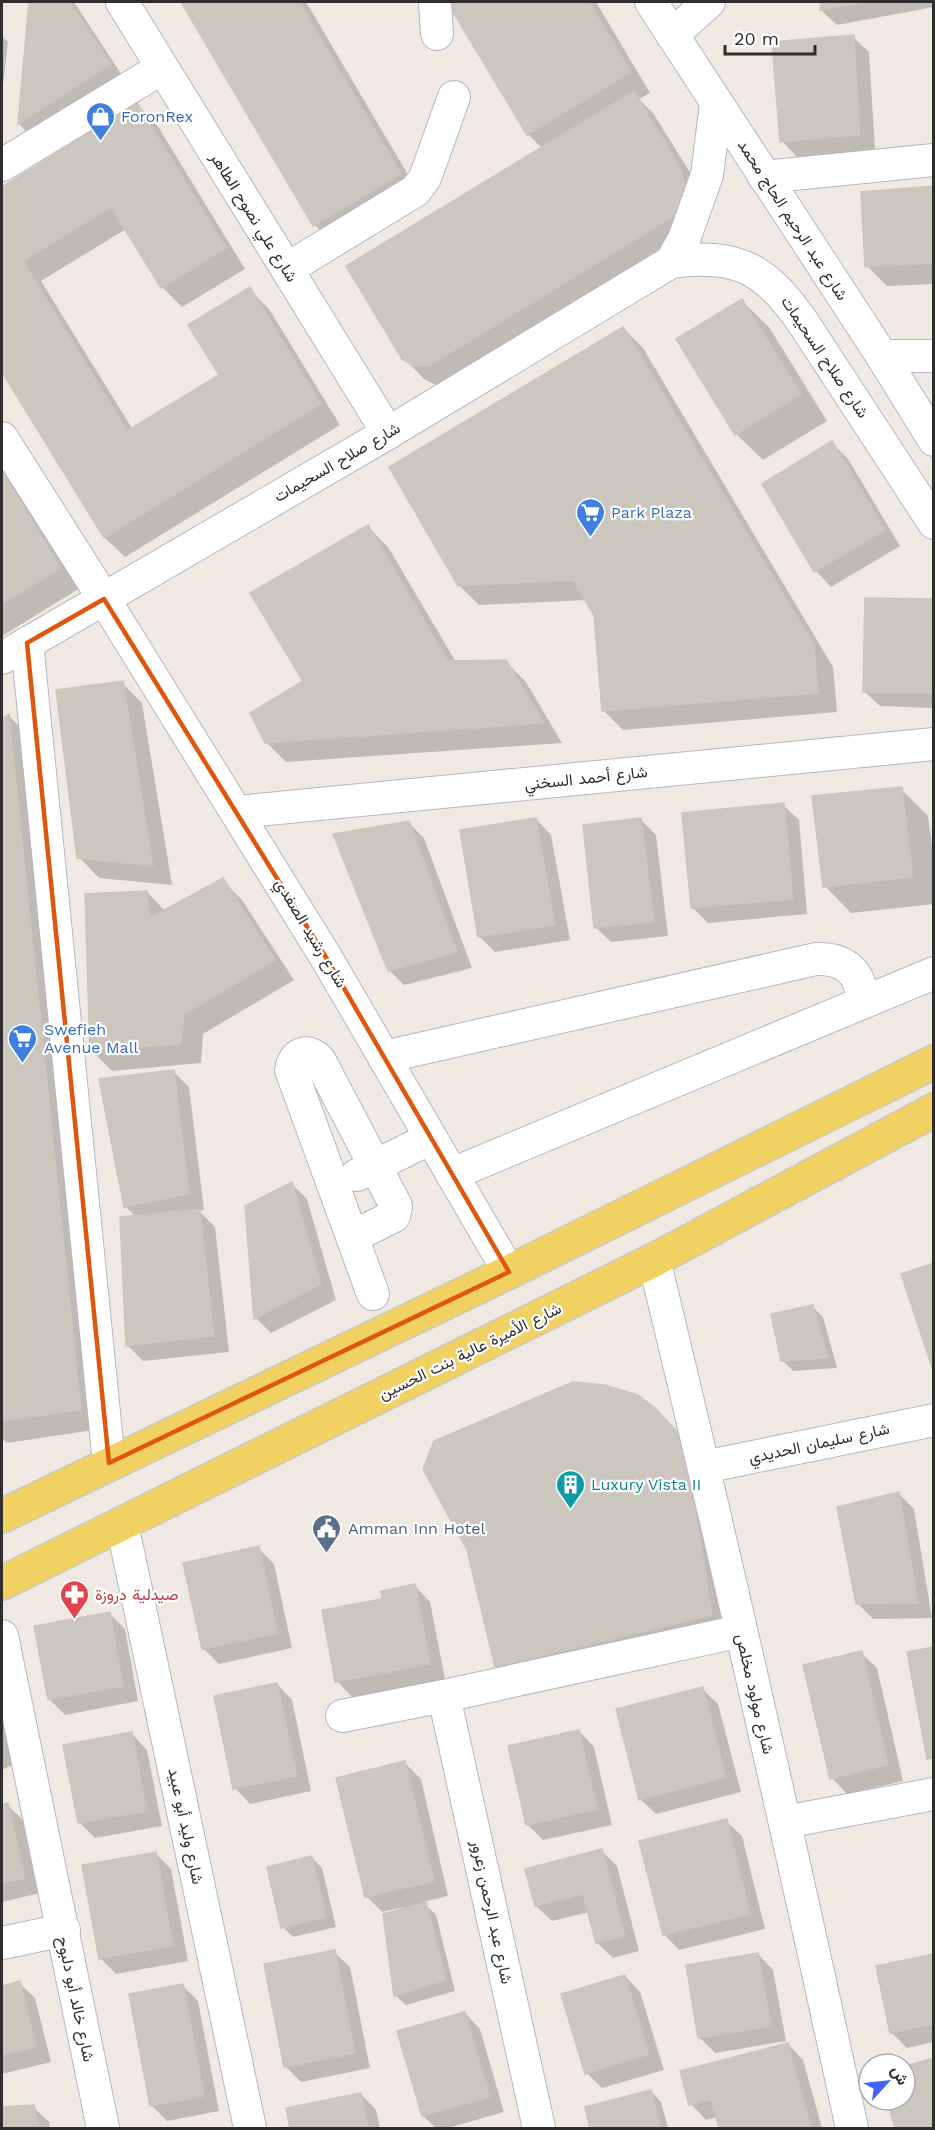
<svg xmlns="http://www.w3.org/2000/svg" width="935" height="2130" viewBox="0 0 935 2130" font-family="'Work Sans',Vazirmatn,sans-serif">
	<rect width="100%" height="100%" fill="#efe9e1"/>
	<!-- shadow -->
	<g fill="#0003">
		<polygon points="31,2 74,2 125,80 34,139 19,124"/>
		<polygon points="182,2 306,2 420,195 335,245 315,225"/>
		<polygon points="449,2 596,2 650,93 639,99 653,113 691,174 694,236 449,386 436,385 424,379 404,358 543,149 528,134"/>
		<polygon points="822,2 934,2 934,7 837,25 821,10"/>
		<polygon points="2,36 8,42 2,93"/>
		<polygon points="853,37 869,52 875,150 797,157 782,141"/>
		<polygon points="137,105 157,125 245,269 182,307 162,287 126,229 41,281 133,430 221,375 249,289 269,309 340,425 125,557 105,538 2,369 2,188"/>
		<polygon points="934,188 934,284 887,286 867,266"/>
		<polygon points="742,301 769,327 827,421 763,460 736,434"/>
		<polygon points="623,328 643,348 833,667 837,712 623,730 603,710 596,615 587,600 479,605 459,585"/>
		<polygon points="832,443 848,459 900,546 831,587 816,571 764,484"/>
		<polygon points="2,460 80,588 2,636"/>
		<polygon points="368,527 388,547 456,662 505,661 526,682 562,743 286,762 266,742 305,682"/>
		<polygon points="934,600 934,708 880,706 864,691"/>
		<polygon points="122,683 142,703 172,885 99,878 79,857"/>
		<polygon points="9,716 29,736 100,1429 7,1443 2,1438 2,721"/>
		<polygon points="901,789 928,816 934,859 934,904 851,913 825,886"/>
		<polygon points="783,805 799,820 807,914 708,923 693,908"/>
		<polygon points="536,819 551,835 570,940 495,952 480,937"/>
		<polygon points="640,819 656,835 668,936 611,942 595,927"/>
		<polygon points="408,822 424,838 472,968 404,985 389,970"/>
		<polygon points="222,880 242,900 294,980 203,1034 201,1063 112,1071 92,1051 147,892 165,911"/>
		<polygon points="174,1072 189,1087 204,1210 199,1211 215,1227 229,1352 143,1361 127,1345 136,1217 126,1207"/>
		<polygon points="292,1184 307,1199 336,1300 271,1333 256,1318 247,1207"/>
		<polygon points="812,1306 823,1317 837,1368 793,1371 782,1360"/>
		<polygon points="654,1409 684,1438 727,1630 512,1682 496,1667"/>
		<polygon points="898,1493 914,1509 932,1618 873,1619 857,1603"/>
		<polygon points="258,1548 274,1564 292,1648 219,1664 203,1648"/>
		<polygon points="415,1586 430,1602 445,1679 352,1697 337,1681 384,1600"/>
		<polygon points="109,1613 125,1629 138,1701 65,1715 49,1699"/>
		<polygon points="861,1653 877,1668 903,1781 847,1794 832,1778"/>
		<polygon points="2,1678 21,1760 2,1770"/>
		<polygon points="277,1684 292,1700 311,1791 250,1804 235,1788"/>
		<polygon points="702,1689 718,1704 741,1792 656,1814 640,1799"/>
		<polygon points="579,1731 594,1747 612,1825 543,1840 528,1825"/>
		<polygon points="132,1734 147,1750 162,1826 95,1838 79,1822"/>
		<polygon points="405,1763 421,1779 448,1896 423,1902 436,1915 455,1991 406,2005 395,1995 403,1907 382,1912 366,1896"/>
		<polygon points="7,1805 23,1820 40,1893 2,1902 2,1806"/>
		<polygon points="726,1821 742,1836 765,1929 679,1950 664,1934"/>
		<polygon points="602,1851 617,1866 639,1951 613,1958 597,1943 589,1912 552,1921 536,1906 527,1870"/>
		<polygon points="155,1853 171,1869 188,1961 116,1974 101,1959"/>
		<polygon points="312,1858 322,1868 336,1927 293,1937 283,1927"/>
		<polygon points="334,1952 350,1967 370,2068 301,2082 286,2067"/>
		<polygon points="758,1954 773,1970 786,2041 715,2053 700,2038"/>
		<polygon points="934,1956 934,2042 907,2048 891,2032"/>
		<polygon points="625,1976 640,1992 664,2070 602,2088 587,2073"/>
		<polygon points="19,1983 35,1998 51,2062 2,2074 2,1987"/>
		<polygon points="183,1986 198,2001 219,2111 167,2121 151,2105"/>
		<polygon points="465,2013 480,2029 504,2112 448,2128 436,2128 423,2116 399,2032"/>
		<polygon points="788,2044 803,2060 822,2128 720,2128 717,2117 706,2120 691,2104"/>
		<polygon points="934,2060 934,2128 896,2128 888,2100 905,2100 905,2067"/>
		<polygon points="651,2091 661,2102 668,2128 592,2128 587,2108"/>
		<polygon points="361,2094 376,2110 380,2128 291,2128 287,2109"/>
		<polygon points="33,2107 49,2122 50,2128 2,2128 2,2108"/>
	</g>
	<!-- building -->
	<g fill="#cbc7bf" stroke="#cbc5ba" stroke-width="1.5">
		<polygon points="29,2 70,2 111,64 18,124"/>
		<polygon points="181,2 299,2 401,174 313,226"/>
		<polygon points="447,2 589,2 631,72 527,135"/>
		<polygon points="821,2 866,2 820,10"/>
		<polygon points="854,35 860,135 780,142 772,42"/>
		<polygon points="634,91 671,152 682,173 685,190 674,216 429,366 414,366 402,359 346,266"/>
		<polygon points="137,103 226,248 161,288 111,207 23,261 127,431 219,375 188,325 250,287 321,404 104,538 2,372 2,187"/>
		<polygon points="934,186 934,263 865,267 861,192"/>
		<polygon points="742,299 801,394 735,435 676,339"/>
		<polygon points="623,327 814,645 818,693 602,711 594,615 573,580 458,586 389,467"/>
		<polygon points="832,441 885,530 814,572 762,484"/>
		<polygon points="2,470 61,568 2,604"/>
		<polygon points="368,525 448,661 506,660 544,723 265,743 250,713 303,681 250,593"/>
		<polygon points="865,598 934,599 934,693 863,692"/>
		<polygon points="123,681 153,866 77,858 56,690"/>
		<polygon points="9,714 81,1410 2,1421 2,719"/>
		<polygon points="902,787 913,877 823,887 812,796"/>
		<polygon points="784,803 793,899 691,908 682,813"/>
		<polygon points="536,818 555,925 478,937 460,830"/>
		<polygon points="641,818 654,921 594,928 583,825"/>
		<polygon points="409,821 457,952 388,971 333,834"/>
		<polygon points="223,878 275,960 184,1014 181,1044 90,1051 85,894 147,891 150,918"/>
		<polygon points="174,1070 189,1194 124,1207 99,1079"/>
		<polygon points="292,1182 321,1284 254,1319 245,1206"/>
		<polygon points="200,1209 214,1336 126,1346 120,1217"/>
		<polygon points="934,1263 934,1373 901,1274"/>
		<polygon points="813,1305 828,1358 781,1361 771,1314"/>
		<polygon points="573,1382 604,1385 638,1395 655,1408 679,1434 687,1458 712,1615 495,1667 467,1550 423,1469 434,1441"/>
		<polygon points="899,1492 918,1603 856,1604 837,1507"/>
		<polygon points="259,1546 277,1633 202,1649 183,1563"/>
		<polygon points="415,1584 430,1664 335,1682 322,1610 382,1599 381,1591"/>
		<polygon points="110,1612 123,1686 48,1700 34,1626"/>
		<polygon points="934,1647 934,1758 927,1759 907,1652"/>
		<polygon points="862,1651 888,1765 830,1779 803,1665"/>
		<polygon points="277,1683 297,1776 233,1789 214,1696"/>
		<polygon points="703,1687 726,1777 639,1800 616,1709"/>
		<polygon points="579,1730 597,1809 526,1825 508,1746"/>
		<polygon points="132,1732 147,1811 78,1823 63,1745"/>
		<polygon points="405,1761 434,1881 365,1897 336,1778"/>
		<polygon points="8,1803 25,1878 2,1883 2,1805"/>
		<polygon points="727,1819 750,1914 663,1935 639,1841"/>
		<polygon points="602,1849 625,1936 596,1943 583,1894 535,1906 525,1869"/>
		<polygon points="156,1852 173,1946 99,1959 82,1865"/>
		<polygon points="312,1856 326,1917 281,1928 267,1867"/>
		<polygon points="426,1902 446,1980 394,1996 383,1914"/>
		<polygon points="335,1950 355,2053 284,2067 264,1964"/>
		<polygon points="758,1953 771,2026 698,2038 686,1965"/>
		<polygon points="934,1954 934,2024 890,2033 876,1966"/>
		<polygon points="625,1975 649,2054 585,2074 561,1994"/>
		<polygon points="20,1981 36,2047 2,2055 2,1986"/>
		<polygon points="183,1984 204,2096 150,2106 129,1994"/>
		<polygon points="465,2012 490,2097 422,2116 397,2031"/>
		<polygon points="788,2043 811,2128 719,2128 711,2099 689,2105 680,2071"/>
		<polygon points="934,2058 934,2128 895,2128 887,2100 905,2100 905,2066"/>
		<polygon points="651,2090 661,2128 590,2128 585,2107"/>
		<polygon points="361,2093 368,2128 290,2128 286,2108"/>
		<polygon points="34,2105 39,2128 2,2128 2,2107"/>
	</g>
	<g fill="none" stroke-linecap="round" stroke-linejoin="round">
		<defs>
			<g id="minor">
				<polyline points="122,2 388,433"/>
				<polyline points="435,2 437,34"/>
				<polyline points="651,2 882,356 934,440"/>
				<polyline points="672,35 709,2"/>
				<polyline points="2,165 162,68"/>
				<polyline points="764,177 934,160"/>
				<polyline points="671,262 684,239 707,175 716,104"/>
				<polyline points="287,269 415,191 425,178 454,97"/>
				<polyline points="882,356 930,356"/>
				<polyline points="2,438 104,599 327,959 509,1272"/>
				<polyline points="27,643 109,1463"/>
				<path d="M2 658 388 433 671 262C736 253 765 268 802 321L934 523"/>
				<polyline points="238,812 934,744"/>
				<path d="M384 1057 816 959C846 958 862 973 862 1003"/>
				<polyline points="452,1174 934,973"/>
				<polyline points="357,1175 431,1138"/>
				<path d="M352 1237 394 1216 396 1206 320 1061C309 1048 294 1052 291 1070L373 1294"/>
				<path d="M654 1260C724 1548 789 1838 852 2128"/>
				<polyline points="704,1467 934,1420"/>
				<polyline points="122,1524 250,2128"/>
				<polyline points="2,1636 103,2128"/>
				<polyline points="444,1696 539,2128"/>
				<polyline points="342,1716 444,1696 741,1631"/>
				<polyline points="785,1822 934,1794"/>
				<polyline points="2,1943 64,1930"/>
			</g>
			<g id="major">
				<polyline points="2,1516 509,1272 934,1062"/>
				<polyline points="2,1583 654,1260 934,1110"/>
			</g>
		</defs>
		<!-- minor casing -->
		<use href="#minor" stroke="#b4b7c1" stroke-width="34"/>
		<!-- major casing -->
		<use href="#major" stroke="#c9c9c9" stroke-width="36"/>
		<!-- minor -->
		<use href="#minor" stroke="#fff" stroke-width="32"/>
		<!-- major -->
		<use href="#major" stroke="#f2d163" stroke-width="33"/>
	</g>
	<!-- marked area -->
	<path fill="none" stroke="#df570e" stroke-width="4.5" stroke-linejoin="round" d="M104 599 327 959 509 1272 109 1463 27 643Z"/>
	<!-- icons -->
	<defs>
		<symbol id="shop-pin" viewBox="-11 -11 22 30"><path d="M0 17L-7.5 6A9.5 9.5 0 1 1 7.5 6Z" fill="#3f7fe0" stroke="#fff"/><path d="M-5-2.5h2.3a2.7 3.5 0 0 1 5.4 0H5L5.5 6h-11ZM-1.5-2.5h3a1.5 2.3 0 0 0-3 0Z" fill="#fff"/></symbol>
		<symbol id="supermarket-pin" viewBox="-11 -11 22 30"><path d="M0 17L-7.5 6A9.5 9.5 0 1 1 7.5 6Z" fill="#3f7fe0" stroke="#fff"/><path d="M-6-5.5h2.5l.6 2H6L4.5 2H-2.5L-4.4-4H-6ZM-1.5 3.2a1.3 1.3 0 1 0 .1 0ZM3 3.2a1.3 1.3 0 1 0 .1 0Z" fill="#fff"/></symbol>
		<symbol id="building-pin" viewBox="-11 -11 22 30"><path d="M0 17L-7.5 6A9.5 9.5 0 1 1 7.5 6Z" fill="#0f9aa8" stroke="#fff"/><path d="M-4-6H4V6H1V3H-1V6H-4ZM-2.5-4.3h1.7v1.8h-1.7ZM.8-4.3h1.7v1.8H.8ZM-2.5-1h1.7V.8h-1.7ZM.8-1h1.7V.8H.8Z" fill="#fff"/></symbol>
		<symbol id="civic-pin" viewBox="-11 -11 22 30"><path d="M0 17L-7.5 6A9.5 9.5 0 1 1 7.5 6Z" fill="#5c6f8a" stroke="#fff"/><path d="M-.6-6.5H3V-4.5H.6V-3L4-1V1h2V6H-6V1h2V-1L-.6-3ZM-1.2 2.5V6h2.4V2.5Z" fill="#fff"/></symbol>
		<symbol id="pharmacy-pin" viewBox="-11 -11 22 30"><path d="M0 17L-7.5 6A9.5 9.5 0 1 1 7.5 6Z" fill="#e0444e" stroke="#fff"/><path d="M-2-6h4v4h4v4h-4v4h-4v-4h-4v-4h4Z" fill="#fff"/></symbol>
	</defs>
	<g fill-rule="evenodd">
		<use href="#shop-pin" x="84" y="100" width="33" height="45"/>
		<use href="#supermarket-pin" x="574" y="496" width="33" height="45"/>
		<use href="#supermarket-pin" x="6" y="1022" width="33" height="45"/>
		<use href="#building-pin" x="554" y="1468" width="33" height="45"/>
		<use href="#civic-pin" x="310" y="1512" width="33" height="45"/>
		<use href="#pharmacy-pin" x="58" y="1578" width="33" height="45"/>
	</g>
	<g text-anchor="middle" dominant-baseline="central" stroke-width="4.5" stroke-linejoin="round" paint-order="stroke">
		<!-- shop labels -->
		<g font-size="16" fill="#366cbe" stroke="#fff" text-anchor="start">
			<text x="121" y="116">ForonRex</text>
			<text x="611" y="512">Park Plaza</text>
			<text x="44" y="1029">Swefieh<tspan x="44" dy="18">Avenue Mall</tspan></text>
		</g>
		<!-- street labels -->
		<g font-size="16" fill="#2e2e2e" stroke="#fff">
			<text transform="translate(254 217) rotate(58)">شارع علي نصوح الطاهر</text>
			<text transform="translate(793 220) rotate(57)">شارع عبد الرحيم الحاج محمد</text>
			<text transform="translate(825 357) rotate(56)">شارع صلاح السحيمات</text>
			<text transform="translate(337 462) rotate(-30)">شارع صلاح السحيمات</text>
			<text transform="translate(586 778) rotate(-6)">شارع أحمد السخني</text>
			<text transform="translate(311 933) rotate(59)">شارع رشيد الصفدي</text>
			<text transform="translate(470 1351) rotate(-26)">شارع الأميرة عالية بنت الحسين</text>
			<text transform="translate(819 1443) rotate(-12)">شارع سليمان الحديدي</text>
			<text transform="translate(755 1694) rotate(77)">شارع مولود مخلص</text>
			<text transform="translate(186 1826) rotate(78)">شارع وليد أبو عبيد</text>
			<text transform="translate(492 1912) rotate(78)">شارع عبد الرحمن زعرور</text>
			<text transform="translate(76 1999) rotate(78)">شارع خالد أبو دلبوح</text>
		</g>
		<!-- culture labels -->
		<g font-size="16" fill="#0d838f" stroke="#fff" text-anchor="start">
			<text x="591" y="1484">Luxury Vista II</text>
		</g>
		<!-- service labels -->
		<g font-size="16" fill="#4e5e75" stroke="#fff" text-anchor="start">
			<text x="348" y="1528">Amman Inn Hotel</text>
		</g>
		<!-- health labels -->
		<g font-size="16" fill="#be3a42" stroke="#fff" text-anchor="start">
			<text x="95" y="1594">صيدلية دروزة</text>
		</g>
	</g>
	<!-- border -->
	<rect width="935" height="2130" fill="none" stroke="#2e2e2e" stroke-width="6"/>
	<!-- north arrow -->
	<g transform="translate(887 2082) rotate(63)"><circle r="28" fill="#ffffff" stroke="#ababab" stroke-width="1.5"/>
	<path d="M0-4.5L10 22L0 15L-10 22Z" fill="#4264fb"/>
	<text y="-9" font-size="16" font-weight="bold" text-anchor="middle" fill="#2e2e2e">ش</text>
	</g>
	<!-- scale -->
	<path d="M725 45v9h90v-9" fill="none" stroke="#2e2e2e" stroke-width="3"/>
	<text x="734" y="45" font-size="18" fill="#2e2e2e" stroke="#ffffff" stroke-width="4.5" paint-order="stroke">20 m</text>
</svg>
